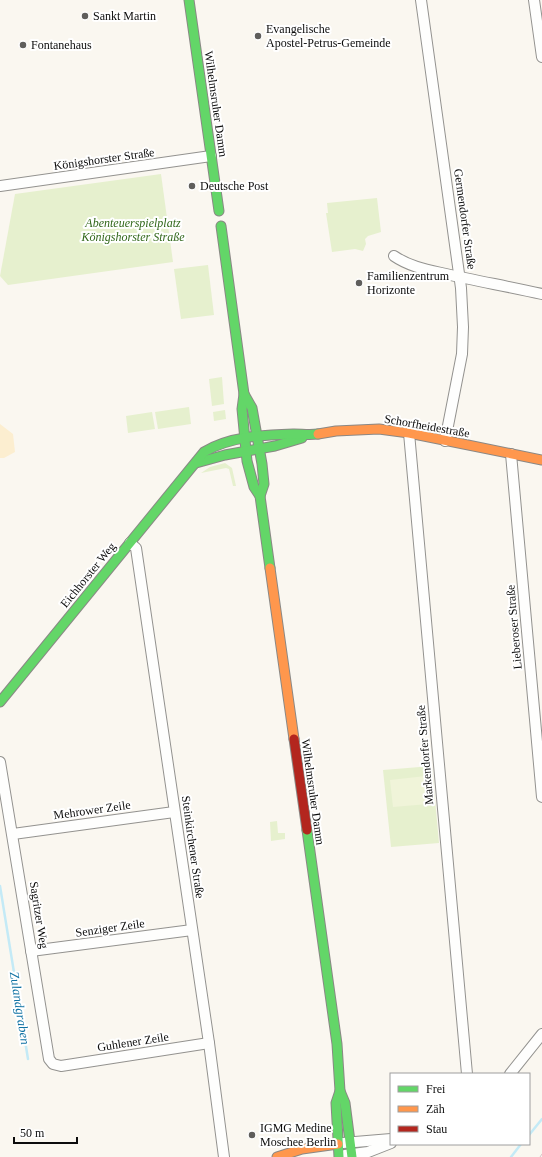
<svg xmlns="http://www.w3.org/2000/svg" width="542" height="1157" viewBox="0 0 542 1157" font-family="'Times New Roman',serif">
	<rect width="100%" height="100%" fill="#faf7f0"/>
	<!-- green -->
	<g fill="#e6f0ce">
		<polygon points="161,174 173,262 8,285 0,276 15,194"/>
		<polygon points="377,198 381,232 368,236 365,239 366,244 363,251 355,249 332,252 326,213 328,213 327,203"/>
		<polygon points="208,265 214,315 181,319 174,269"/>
		<polygon points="222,377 224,404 212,406 209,379"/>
		<polygon points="189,407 191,424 158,429 155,412"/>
		<polygon points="225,410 226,419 214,421 213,412"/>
		<polygon points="152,412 155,429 128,433 126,416"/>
		<polygon points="225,463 232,468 236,486 233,486 229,469 226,468 201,473 210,467"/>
		<polygon points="432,766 439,843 391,847 383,770"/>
		<polygon points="277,821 278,833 285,833 285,839 271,841 270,822"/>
	</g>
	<!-- sand -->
	<polygon fill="#fceed0" points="0,424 13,434 15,452 4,458 0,458"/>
	<!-- pitch -->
	<polygon fill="#f0f4d9" points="426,776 428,804 393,807 390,780"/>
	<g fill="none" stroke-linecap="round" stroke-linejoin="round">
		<!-- stream -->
		<g stroke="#c4eaf6" stroke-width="2.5">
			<polyline points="0,886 28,1059"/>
			<polyline points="529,1135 542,1119"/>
			<polyline points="511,1157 521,1144"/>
		</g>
		<defs>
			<g id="street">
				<polyline points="421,0 461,288 463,327 462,354 445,441"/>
				<polyline points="534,0 542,57"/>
				<polyline points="0,186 211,156"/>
				<path d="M394 256C410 267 428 270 446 274 478 281 510 287 542 294"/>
				<polyline points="409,433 467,1074"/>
				<polyline points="511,454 542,797"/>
				<polyline points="130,543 136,548 209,1043 224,1157"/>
				<polyline points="0,762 49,1059 53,1064 61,1066 209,1043"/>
				<polyline points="13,834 174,812"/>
				<polyline points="31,951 192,930"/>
				<polyline points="510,1074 542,1034"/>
				<polyline points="343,1143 391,1139"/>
				<polyline points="345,1155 368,1152 391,1143"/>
			</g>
			<g id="fast">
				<polyline points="189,0 219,211"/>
				<polyline points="221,226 244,394 242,409 247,461 254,487 260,496 270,568"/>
				<polyline points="244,394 252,408 262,464 264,484 260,496"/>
				<polyline points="196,463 225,455 275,446 302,438"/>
				<path d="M0 702 204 452C230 436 264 435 294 434 302 434 310 435 318 434"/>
				<polyline points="307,830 337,1044 340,1091 345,1103 352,1157"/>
				<polyline points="339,1157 336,1103 340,1091"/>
			</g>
			<g id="slow">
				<polyline points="318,434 336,431 379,429 409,433 542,460"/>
				<polyline points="270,568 294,739"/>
				<polyline points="277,1157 302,1149 338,1144"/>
			</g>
			<polyline id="jam" points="294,739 307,830"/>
		</defs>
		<!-- street casing -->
		<use href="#street" stroke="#93928f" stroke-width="12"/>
		<!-- fast casing -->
		<use href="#fast" stroke="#8a8885" stroke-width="11"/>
		<!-- slow casing -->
		<use href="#slow" stroke="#8a8885" stroke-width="11"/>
		<!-- jam casing -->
		<use href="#jam" stroke="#8a8885" stroke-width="11"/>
		<!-- street -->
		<use href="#street" stroke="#fefefd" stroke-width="10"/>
		<!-- fast -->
		<use href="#fast" stroke="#63d668" stroke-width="9"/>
		<!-- slow -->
		<use href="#slow" stroke="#ff974d" stroke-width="9"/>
		<!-- jam -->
		<use href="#jam" stroke="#b3261e" stroke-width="9"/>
		<!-- tram -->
		<polyline stroke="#d8c3c6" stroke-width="1" points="540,1157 542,1154"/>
	</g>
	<!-- markers -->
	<g fill="#5f5e5c" stroke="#fff" stroke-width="1.5">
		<circle cx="85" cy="16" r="4"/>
		<circle cx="258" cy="36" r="4"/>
		<circle cx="23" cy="45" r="4"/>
		<circle cx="192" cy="186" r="4"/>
		<circle cx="359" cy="283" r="4"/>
		<circle cx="252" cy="1135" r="4"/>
	</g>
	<g text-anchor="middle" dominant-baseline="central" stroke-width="4" stroke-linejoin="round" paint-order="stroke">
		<!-- poi labels -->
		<g font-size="12" fill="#0c0c0c" stroke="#fff" text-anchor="start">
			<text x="93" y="16">Sankt Martin</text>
			<text x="266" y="29">Evangelische<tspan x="266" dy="14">Apostel-Petrus-Gemeinde</tspan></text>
			<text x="31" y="45">Fontanehaus</text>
			<text x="200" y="186">Deutsche Post</text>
			<text x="367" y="276">Familienzentrum<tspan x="367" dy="14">Horizonte</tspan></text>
			<text x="260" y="1128">IGMG Medine<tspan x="260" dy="14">Moschee Berlin</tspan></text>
		</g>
		<!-- street labels -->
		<g font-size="12" fill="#0c0c0c" stroke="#fff">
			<text transform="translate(216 104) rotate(82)">Wilhelmsruher Damm</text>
			<text transform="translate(104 159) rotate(-8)">Königshorster Straße</text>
			<text transform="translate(465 219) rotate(82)">Germendorfer Straße</text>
			<text transform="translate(427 426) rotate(10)">Schorfheidestraße</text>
			<text transform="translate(88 575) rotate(-51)">Eichhorster Weg</text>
			<text transform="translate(514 627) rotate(-95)">Lieberoser Straße</text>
			<text transform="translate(425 755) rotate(-95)">Markendorfer Straße</text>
			<text transform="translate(313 792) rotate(82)">Wilhelmsruher Damm</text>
			<text transform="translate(92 810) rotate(-8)">Mehrower Zeile</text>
			<text transform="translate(193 847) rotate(82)">Steinkirchener Straße</text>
			<text transform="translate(39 915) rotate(81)">Sagritzer Weg</text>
			<text transform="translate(110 928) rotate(-8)">Senziger Zeile</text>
			<text transform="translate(133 1042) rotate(-9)">Guhlener Zeile</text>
		</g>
		<!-- park labels -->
		<g font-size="12" font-style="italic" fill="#31671a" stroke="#fff">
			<text x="133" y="223">Abenteuerspielplatz<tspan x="133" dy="14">Königshorster Straße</tspan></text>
		</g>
		<!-- water labels -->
		<g font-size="13" font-style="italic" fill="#1072a3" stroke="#fff">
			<text transform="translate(20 1008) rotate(81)">Zulandgraben</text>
		</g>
	</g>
	<!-- legend -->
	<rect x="390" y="1073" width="140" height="72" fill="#ffffff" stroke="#9e9e9e"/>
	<rect x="398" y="1086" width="20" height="6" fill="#63d668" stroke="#9e9e9e"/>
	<text x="426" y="1093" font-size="12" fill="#0c0c0c">Frei</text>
	<rect x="398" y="1106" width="20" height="6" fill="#ff974d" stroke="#9e9e9e"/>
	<text x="426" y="1113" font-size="12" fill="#0c0c0c">Zäh</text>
	<rect x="398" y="1126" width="20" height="6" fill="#b3261e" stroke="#9e9e9e"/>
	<text x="426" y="1133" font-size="12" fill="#0c0c0c">Stau</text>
	<!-- scale -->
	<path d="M14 1137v6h63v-6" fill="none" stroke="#0c0c0c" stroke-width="2"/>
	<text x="20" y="1137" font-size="12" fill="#0c0c0c" stroke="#ffffff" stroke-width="3" paint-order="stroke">50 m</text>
</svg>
